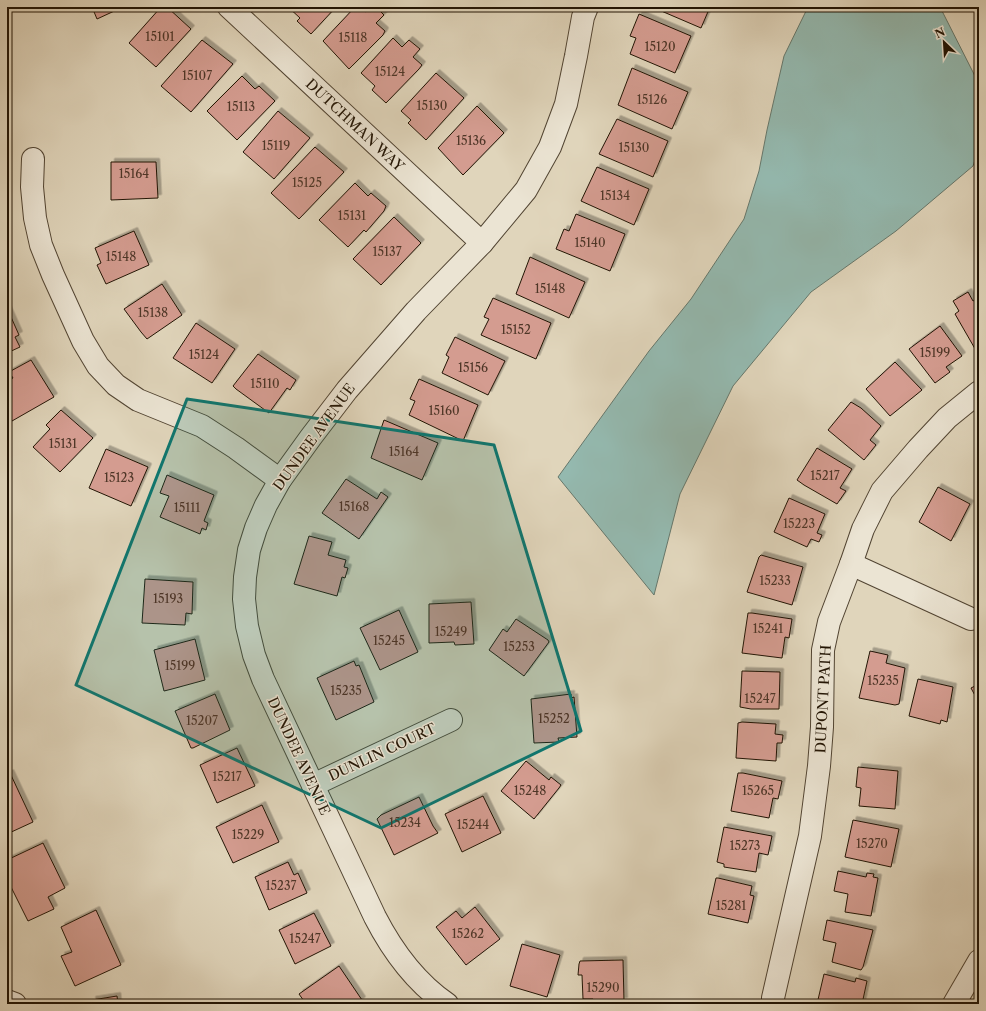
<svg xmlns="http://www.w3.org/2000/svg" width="986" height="1011" viewBox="0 0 986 1011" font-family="'Libre Caslon Text',serif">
	<defs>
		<filter id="shadow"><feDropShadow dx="3.5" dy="-3.5" stdDeviation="0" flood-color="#0004"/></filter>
	</defs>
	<rect width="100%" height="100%" fill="#e0d5bb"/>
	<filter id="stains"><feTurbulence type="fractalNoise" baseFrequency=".005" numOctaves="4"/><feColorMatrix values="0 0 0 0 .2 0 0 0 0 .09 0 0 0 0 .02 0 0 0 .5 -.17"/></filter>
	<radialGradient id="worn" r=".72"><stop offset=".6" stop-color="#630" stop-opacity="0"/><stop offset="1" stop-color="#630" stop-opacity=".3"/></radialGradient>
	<!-- water -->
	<polygon fill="#94b9af" stroke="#66776b" points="808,7 940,7 979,84 979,148 973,166 896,231 811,292 733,386 680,494 654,595 558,477 649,351 691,299 744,219 759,171 767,130 784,56"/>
	<!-- building -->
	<g fill="#d49c90" stroke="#211404" filter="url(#shadow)">
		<polygon points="92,7 123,7 97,19"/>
		<polygon points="161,7 167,7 191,29 156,67 129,43"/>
		<polygon points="288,7 336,7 311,34 297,21 300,18"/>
		<polygon points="355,7 360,7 366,12 370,7 376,7 384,15 376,23 385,31 383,35 349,69 323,41"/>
		<polygon points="652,7 710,7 701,28"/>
		<polygon points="639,14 691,36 675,73 630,54 636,38 630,36"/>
		<polygon points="393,38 402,47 409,40 420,49 413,57 422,65 419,69 386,103 372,90 375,86 361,73"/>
		<polygon points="202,40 233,64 191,112 161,86"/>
		<polygon points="632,68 688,92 672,129 618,105"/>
		<polygon points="436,73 464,98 426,140 408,123 411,120 401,111"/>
		<polygon points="242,76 255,89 259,86 275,101 237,140 207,111"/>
		<polygon points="477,106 504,133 463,175 438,148"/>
		<polygon points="278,111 310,138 274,179 243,152"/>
		<polygon points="617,119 668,141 653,177 599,154"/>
		<polygon points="315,147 344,172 299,219 271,193"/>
		<polygon points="111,162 156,162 158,198 111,200"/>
		<polygon points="597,167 649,189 634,225 581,201"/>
		<polygon points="355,183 368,196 371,193 386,206 384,211 366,232 364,230 348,247 319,220"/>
		<polygon points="576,214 625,234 610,271 556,249 564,229 569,231"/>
		<polygon points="394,217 421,243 381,285 353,259"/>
		<polygon points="134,231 149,265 106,284 97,265 101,263 95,248"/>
		<polygon points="530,257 585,282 569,318 516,294"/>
		<polygon points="162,284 182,315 147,339 141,332 124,309"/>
		<polygon points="968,292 973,301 979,298 979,354 978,354 955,314 959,311 953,301"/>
		<polygon points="493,298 551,323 536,359 481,335 489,319 484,317"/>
		<polygon points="7,308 19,335 15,337 20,347 7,353"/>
		<polygon points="196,323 235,349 212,383 173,358"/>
		<polygon points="940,326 962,356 946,367 950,372 935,383 909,349"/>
		<polygon points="455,337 505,361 488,395 442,373 449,357 446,355"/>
		<polygon points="258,354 296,380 290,390 287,388 269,413 236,389 233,386"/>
		<polygon points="31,360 54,397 12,421 7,412 7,381 13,378 9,372"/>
		<polygon points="895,362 922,390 890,416 866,389"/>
		<polygon points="419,379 478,405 463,441 409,415 415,401 410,399"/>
		<polygon points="851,402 861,408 881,426 870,440 876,445 864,460 828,430"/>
		<polygon points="61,410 93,438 60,472 33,447 50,429 46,425"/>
		<polygon points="384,420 438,443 422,480 371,458"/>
		<polygon points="817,448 852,469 840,488 846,491 837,504 804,485 797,480"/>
		<polygon points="106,449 148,467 131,506 89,488"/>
		<polygon points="167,475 214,495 204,521 208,523 206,530 202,528 200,534 160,517 169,496 160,493"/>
		<polygon points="346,479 377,499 381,492 388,497 359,539 322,513"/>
		<polygon points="938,487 970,504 951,541 919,522"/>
		<polygon points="789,498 825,514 817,533 822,535 819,542 811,539 807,547 774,532"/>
		<polygon points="309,536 332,542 328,555 346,560 344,567 348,568 345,578 342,577 337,596 294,584"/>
		<polygon points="761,555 803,567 792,605 747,592 759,557"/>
		<polygon points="145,579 193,582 192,614 186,613 185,625 142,623"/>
		<polygon points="471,602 474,644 455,645 454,642 429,643 429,604"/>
		<polygon points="399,610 418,652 380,670 360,628"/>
		<polygon points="748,613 752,613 792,619 789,638 785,637 782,658 742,653"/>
		<polygon points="516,619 548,640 549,642 524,676 489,650 503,629 507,632"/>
		<polygon points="195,639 205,680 172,689 164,691 154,650"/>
		<polygon points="870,651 888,655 886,663 905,668 899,704 895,705 859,698"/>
		<polygon points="354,661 356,666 359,665 374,702 336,720 317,678"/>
		<polygon points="742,671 780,672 779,709 751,709 740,707"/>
		<polygon points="918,679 953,687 947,722 941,720 940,724 909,716"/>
		<polygon points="979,684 979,703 971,688"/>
		<polygon points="215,694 230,730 193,748 191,748 175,711"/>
		<polygon points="571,694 571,698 574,697 577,737 558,738 559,742 534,743 531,699"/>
		<polygon points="742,722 776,724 775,734 783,735 782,743 777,743 776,761 736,758 738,723"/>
		<polygon points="237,748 255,786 217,803 200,765"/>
		<polygon points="526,761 549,780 551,777 561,785 559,788 534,819 501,791"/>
		<polygon points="858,767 898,771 895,809 859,806 861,788 856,787"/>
		<polygon points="10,773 33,822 7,834 7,775"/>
		<polygon points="738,773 743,773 782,781 778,799 773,798 769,818 731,811"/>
		<polygon points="483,796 501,833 462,852 445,814"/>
		<polygon points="419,797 433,826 438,833 394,855 377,819 381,815"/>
		<polygon points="262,805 279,842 233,863 216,827"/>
		<polygon points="853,820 899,829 891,867 845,857"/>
		<polygon points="724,827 772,836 768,855 759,853 756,872 724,867 724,864 717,862"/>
		<polygon points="43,843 65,888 48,897 54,909 28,921 7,879 7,860"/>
		<polygon points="288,862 294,875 298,873 307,893 269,910 255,877"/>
		<polygon points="838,871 866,877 867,873 874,874 873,877 878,878 871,916 845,912 848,894 834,891"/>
		<polygon points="716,878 718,878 752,886 750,895 754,896 748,923 708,914"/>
		<polygon points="475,907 500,939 466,965 436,927 456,911 462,918"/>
		<polygon points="96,910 121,965 75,986 61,956 72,952 61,927"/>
		<polygon points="314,913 331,946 295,964 279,930"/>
		<polygon points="827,920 873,930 863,967 861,970 832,962 836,943 823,940"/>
		<polygon points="522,944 560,955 547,997 510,986"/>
		<polygon points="623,960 624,1001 592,1002 593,999 583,999 582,975 578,975 579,964 580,961"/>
		<polygon points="339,966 362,1000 357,1004 306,1004 299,994"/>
		<polygon points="824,974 855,982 856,978 867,981 862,1004 817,1004"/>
		<polygon points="117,996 118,1004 93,1004 92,1000"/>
	</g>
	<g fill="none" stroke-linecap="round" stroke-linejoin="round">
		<defs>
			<g id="minor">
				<polyline points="229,7 482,243"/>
				<polyline points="33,159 32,187 35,218 41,245 53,275 83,341 98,366 116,385 138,400 202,426 236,448 280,480"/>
				<polyline points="851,564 971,619"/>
				<polyline points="313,785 451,720"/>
				<polyline points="7,1001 15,1004"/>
				<path d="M447 1004C415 982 392 950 375 917L263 679 254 655 247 626 244 599 245 577 249 550 256 528 266 505 280 480 311 437 347 390 416 311 482 243 526 190 550 147 566 104 576 56 583 17 587 7"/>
				<polyline points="773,1004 773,998 810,836 819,766 822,727 823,650 829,622 851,564 863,529 882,491 918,449 947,418 979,392"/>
			</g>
			<polyline id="tertiary" points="954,1004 979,961"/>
		</defs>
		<!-- minor casing -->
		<use href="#minor" stroke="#514432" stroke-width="24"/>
		<!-- tertiary casing -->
		<use href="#tertiary" stroke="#514432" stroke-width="24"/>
		<!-- minor -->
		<use href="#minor" stroke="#ebe4d3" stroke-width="22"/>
		<!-- tertiary -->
		<use href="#tertiary" stroke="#ebe4d3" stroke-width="22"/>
	</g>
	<!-- marked area -->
	<path fill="#0f766e" fill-opacity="0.2" stroke="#0f766e" stroke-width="3" stroke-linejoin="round" d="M187 399 494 445 581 731 381 828 76 685Z"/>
	<g text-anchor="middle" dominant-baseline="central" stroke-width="3" stroke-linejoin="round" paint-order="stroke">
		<!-- number labels -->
		<g font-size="12" fill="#4e3627">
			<text x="160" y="36">15101</text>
			<text x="353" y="37">15118</text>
			<text x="660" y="46">15120</text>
			<text x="390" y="71">15124</text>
			<text x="197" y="75">15107</text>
			<text x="652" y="99">15126</text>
			<text x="432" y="105">15130</text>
			<text x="241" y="106">15113</text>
			<text x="471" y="140">15136</text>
			<text x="276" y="145">15119</text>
			<text x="634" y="147">15130</text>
			<text x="134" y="173">15164</text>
			<text x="307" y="182">15125</text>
			<text x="615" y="195">15134</text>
			<text x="352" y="215">15131</text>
			<text x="590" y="242">15140</text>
			<text x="387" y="251">15137</text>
			<text x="121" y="256">15148</text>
			<text x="550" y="288">15148</text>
			<text x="153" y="312">15138</text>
			<text x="516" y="329">15152</text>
			<text x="935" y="352">15199</text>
			<text x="204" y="354">15124</text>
			<text x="473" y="367">15156</text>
			<text x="265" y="383">15110</text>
			<text x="444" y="410">15160</text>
			<text x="63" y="443">15131</text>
			<text x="404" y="451">15164</text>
			<text x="825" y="475">15217</text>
			<text x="119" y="477">15123</text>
			<text x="354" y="506">15168</text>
			<text x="187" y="507">15111</text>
			<text x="799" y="523">15223</text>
			<text x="775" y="580">15233</text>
			<text x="168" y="598">15193</text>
			<text x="768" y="628">15241</text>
			<text x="451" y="631">15249</text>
			<text x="389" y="640">15245</text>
			<text x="519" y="646">15253</text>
			<text x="180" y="665">15199</text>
			<text x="883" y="680">15235</text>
			<text x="346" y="690">15235</text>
			<text x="760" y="698">15247</text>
			<text x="554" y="718">15252</text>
			<text x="202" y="720">15207</text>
			<text x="227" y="776">15217</text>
			<text x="530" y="790">15248</text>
			<text x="758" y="790">15265</text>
			<text x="405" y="822">15234</text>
			<text x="473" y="824">15244</text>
			<text x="248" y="834">15229</text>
			<text x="872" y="843">15270</text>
			<text x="745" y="845">15273</text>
			<text x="281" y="885">15237</text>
			<text x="731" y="905">15281</text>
			<text x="468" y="933">15262</text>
			<text x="305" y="938">15247</text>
			<text x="603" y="987">15290</text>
		</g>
		<!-- street labels -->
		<g font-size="14" fill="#211404" stroke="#ebe4d3">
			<text transform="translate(355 125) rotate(43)">DUTCHMAN WAY</text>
			<text transform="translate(314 437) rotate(-54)">DUNDEE AVENUE</text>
			<text transform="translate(823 699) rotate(-87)">DUPONT PATH</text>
			<text transform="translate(382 752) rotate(-25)">DUNLIN COURT</text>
			<text transform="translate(299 756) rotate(65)">DUNDEE AVENUE</text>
		</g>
	</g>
	<!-- margin -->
	<rect width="986" height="1011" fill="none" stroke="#e0d5bb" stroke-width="24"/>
	<rect x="8" y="8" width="970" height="995" fill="none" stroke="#211404" stroke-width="2"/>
	<rect x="12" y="12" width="962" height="987" fill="none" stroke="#211404"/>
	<!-- north arrow -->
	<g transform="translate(944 42) rotate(335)" stroke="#ebe4d3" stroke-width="3" paint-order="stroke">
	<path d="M0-3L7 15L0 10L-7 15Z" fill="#211404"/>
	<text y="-6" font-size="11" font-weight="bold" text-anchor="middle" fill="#211404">N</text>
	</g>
	<rect width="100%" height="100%" filter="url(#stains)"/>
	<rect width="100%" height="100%" fill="url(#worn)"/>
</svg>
